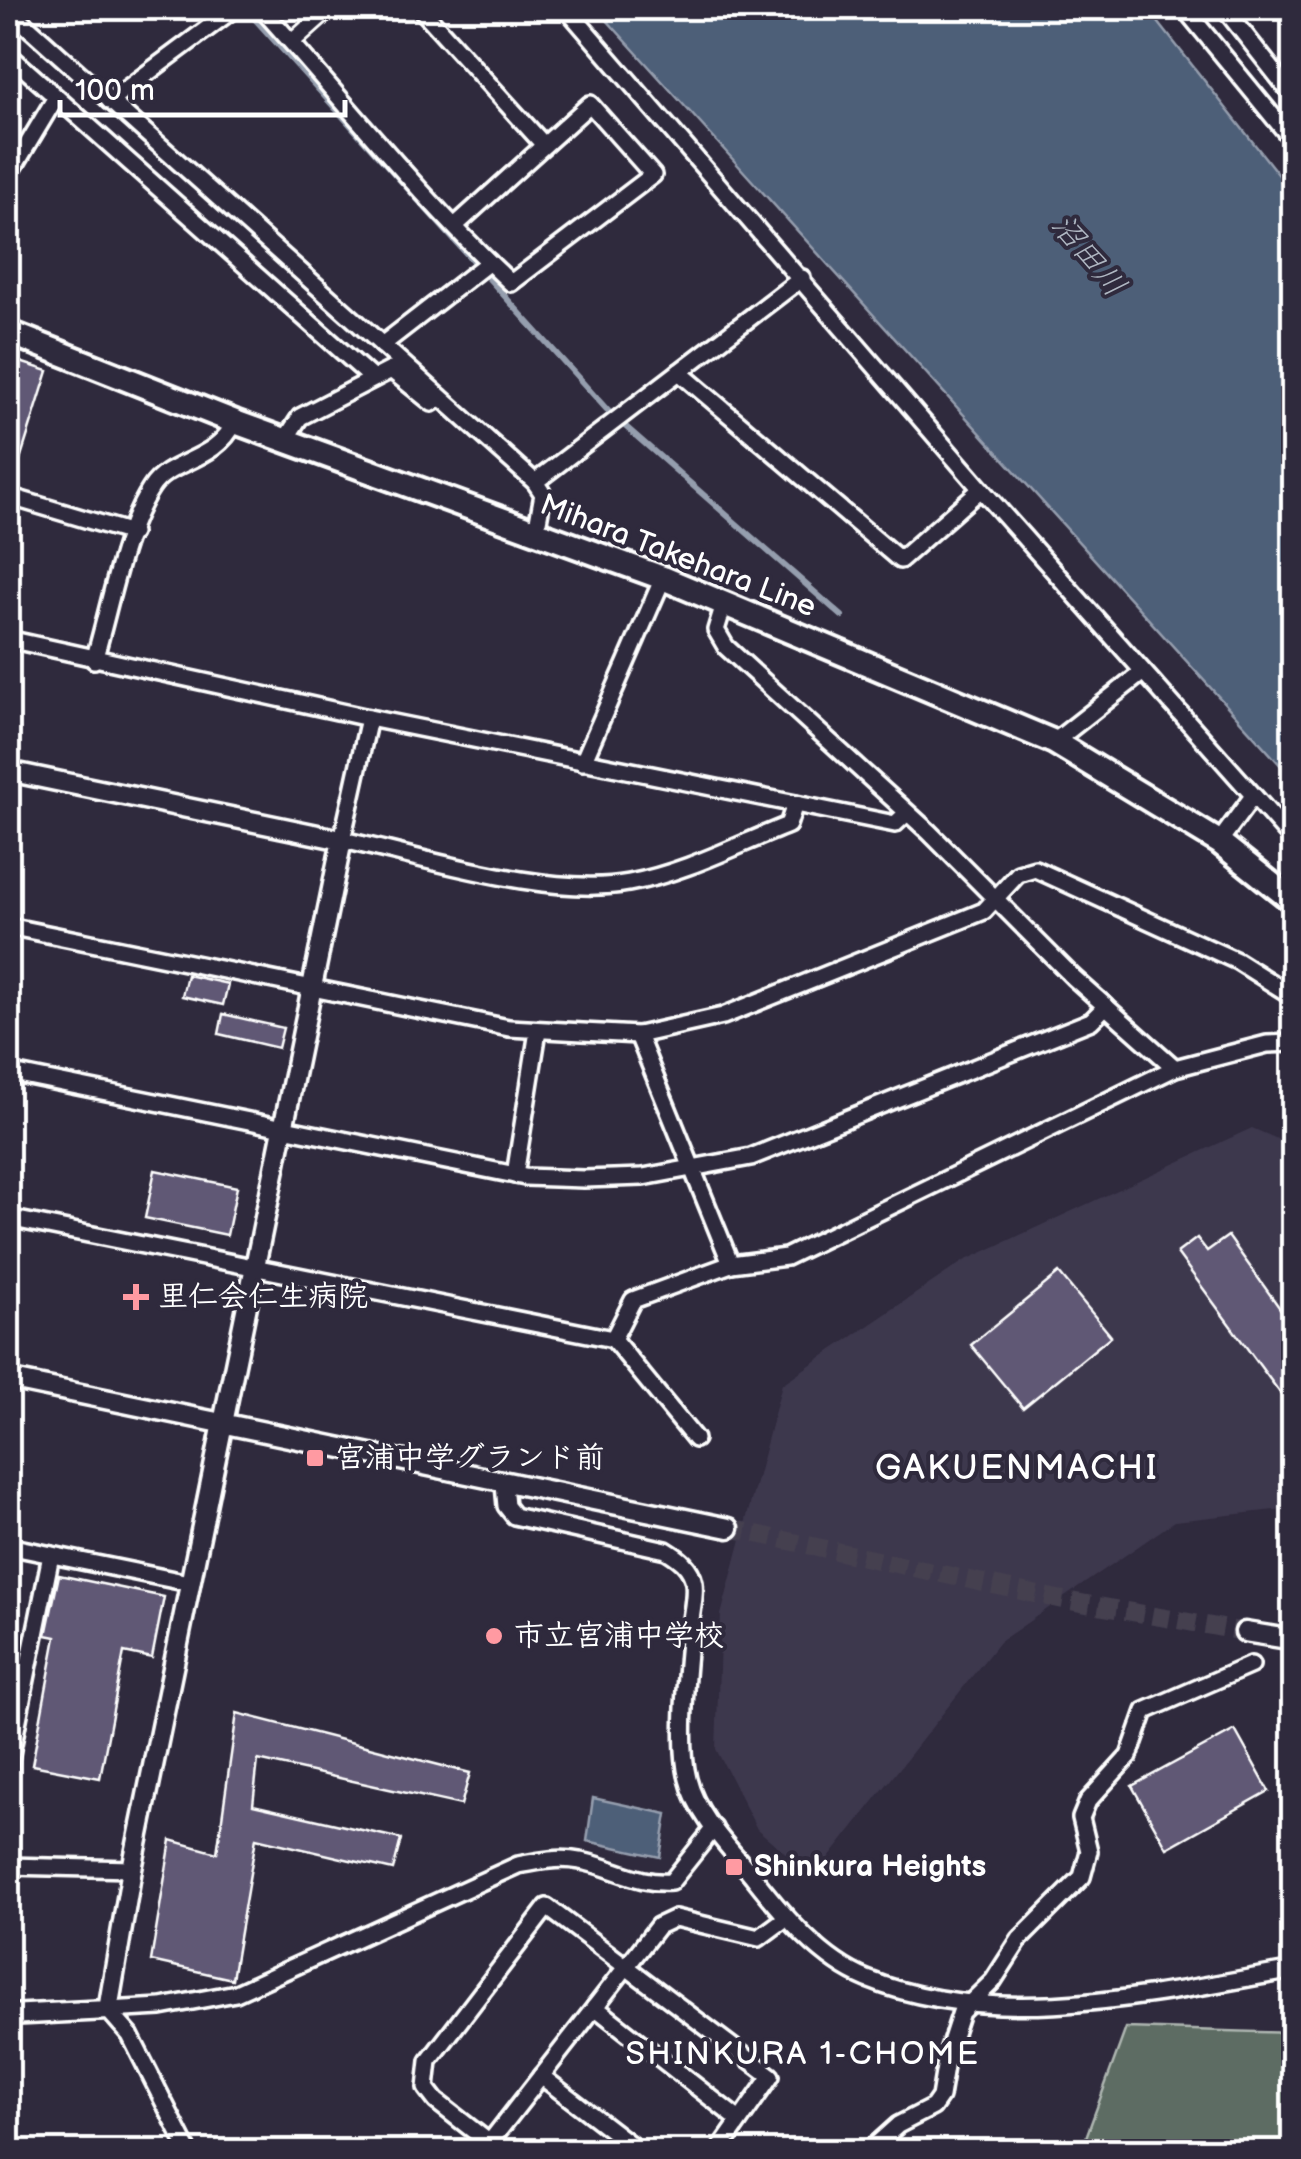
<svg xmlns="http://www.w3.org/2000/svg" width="1301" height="2159" viewBox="0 0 1301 2159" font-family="'Balsamiq Sans','Klee One',sans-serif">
	<rect width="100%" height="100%" fill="#2f2a3d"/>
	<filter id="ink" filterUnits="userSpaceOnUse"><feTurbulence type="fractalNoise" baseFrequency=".01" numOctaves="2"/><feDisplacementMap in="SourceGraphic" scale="20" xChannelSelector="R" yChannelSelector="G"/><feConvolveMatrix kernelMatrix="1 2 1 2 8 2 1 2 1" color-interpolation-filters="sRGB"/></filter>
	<g filter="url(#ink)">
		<!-- built -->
		<polygon fill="#3e384e" points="1252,1128 1293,1146 1293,1508 1175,1521 999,1642 814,1877 757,1829 716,1749 721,1615 782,1384 964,1261"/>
		<!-- green -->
		<polygon fill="#5d6c63" stroke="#aeb6b1" stroke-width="2.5" points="1126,2028 1293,2033 1293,2151 1081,2151"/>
		<!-- water -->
		<g fill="#4e5e78" stroke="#959eae" stroke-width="2.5">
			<polygon points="596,8 1147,8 1293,193 1293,779"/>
			<polygon points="593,1798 667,1814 660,1857 587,1841"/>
		</g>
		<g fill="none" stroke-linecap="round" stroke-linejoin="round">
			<!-- stream -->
			<polyline stroke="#959eae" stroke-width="6" points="245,8 610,413 842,616"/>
		</g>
		<!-- building -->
		<g fill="#605875" stroke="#fff" stroke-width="2.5">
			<polygon points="8,358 48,371 12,485 8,485"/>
			<polygon points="187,975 228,984 223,1005 182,996"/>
			<polygon points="223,1014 283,1028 278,1048 219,1034"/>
			<polygon points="155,1170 237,1187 227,1235 145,1218"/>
			<polygon points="1228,1236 1294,1328 1294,1412 1177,1253 1197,1238 1207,1251"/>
			<polygon points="1059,1273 1111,1336 1023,1408 971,1345"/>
			<polygon points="59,1575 164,1597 152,1658 124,1652 100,1778 32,1765 56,1637 46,1635"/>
			<polygon points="237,1713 470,1773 461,1805 258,1760 253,1805 401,1839 393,1870 256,1838 232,1979 151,1961 171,1840 217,1853"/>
			<polygon points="1235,1730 1269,1791 1167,1848 1132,1786"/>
		</g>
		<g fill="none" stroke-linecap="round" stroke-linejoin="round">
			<!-- tertiary-tunnel -->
			<polyline stroke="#443f50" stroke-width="18" stroke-dasharray="18 9" stroke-linecap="butt" points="729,1528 1053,1598 1245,1632"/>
			<defs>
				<g id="minor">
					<path d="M261 8C343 99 421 199 511 283L653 175 590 104 456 225"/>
					<polyline points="420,8 544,145"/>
					<polyline points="566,8 981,489 1294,841"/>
					<polyline points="1184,8 1294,142"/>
					<polyline points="1224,8 1294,97"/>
					<polyline points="8,9 535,482 543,494 536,532"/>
					<polyline points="292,42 330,8"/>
					<polyline points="8,54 373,379"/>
					<polyline points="110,101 235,8"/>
					<polyline points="8,177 56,97"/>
					<polyline points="382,345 489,262"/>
					<polyline points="679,372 900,560 981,489"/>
					<polyline points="285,440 300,417 391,370 432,403 440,397"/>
					<polyline points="535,482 802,278"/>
					<polyline points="8,496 132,533"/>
					<polyline points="724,604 716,630 726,647 929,832 1073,977 1175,1068"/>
					<polyline points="8,639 369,718 895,824 907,813"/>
					<path d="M94 660C110 608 122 532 151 488 169 459 215 463 235 422"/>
					<path d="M369 718 342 840C423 857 549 898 629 883 684 873 737 845 788 825L795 804"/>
					<polyline points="1054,742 1143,672"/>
					<polyline points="583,762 663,578"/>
					<polyline points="1219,842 1253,796"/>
					<polyline points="8,926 509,1028 638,1035 723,1016 984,911 1018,874 1035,869 1237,961 1294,997"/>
					<polyline points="638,1035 731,1264"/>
					<polyline points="8,1072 525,1177 584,1179 643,1177 751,1157 1091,1021 1106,1006"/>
					<polyline points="515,1175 538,1031"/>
					<polyline points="8,1218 613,1339 695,1439"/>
					<polyline points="613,1339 633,1300 731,1264 786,1257 1175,1068 1267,1044 1294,1043"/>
					<path d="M504 1485 506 1506 514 1516 666 1550C679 1558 691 1566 694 1583 696 1597 691 1614 690 1628 687 1669 678 1741 688 1779 697 1817 732 1850 755 1879 784 1916 822 1961 867 1979 998 2032 1160 1993 1294 1970"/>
					<polyline points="8,1546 189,1583"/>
					<polyline points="8,1769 51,1555"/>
					<polyline points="8,1866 132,1869"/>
					<polyline points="595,2007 739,2120"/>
					<path d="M108 2010 161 2007 236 1993 518 1865C539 1861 559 1857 580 1861 612 1866 638 1885 671 1882L714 1828"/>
					<polyline points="108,2010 130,2035 189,2152"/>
					<polyline points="541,2076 640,2152"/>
					<polyline points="482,2152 658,1926 675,1918 759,1938 786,1918"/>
					<polyline points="501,2152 436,2101 426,2088 429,2061 547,1907 771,2076 718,2152"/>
					<polyline points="868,2152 898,2125 933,2107 940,2097 947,2055 961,2012 993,1981 1020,1939 1082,1877 1089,1851 1081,1818 1088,1801 1129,1756 1145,1711 1251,1665"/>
				</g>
				<g id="tertiary">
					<polyline points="8,771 342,840 132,1869 108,2010 8,2015"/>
					<polyline points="8,1379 729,1528"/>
					<polyline points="1245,1632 1294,1640"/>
				</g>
				<polyline id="primary" points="8,332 235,422 663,578 1054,742 1219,842 1294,902"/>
			</defs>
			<!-- minor casing -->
			<use href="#minor" stroke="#fff" stroke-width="22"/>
			<!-- tertiary casing -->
			<use href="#tertiary" stroke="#fff" stroke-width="25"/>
			<!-- primary casing -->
			<use href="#primary" stroke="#fff" stroke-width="30"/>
			<!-- minor -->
			<use href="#minor" stroke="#2f2a3d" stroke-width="15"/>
			<!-- tertiary -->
			<use href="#tertiary" stroke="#2f2a3d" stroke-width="18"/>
			<!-- primary -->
			<use href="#primary" stroke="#2f2a3d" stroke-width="22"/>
		</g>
	</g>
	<!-- markers -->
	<g fill="#ff9aa2" stroke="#2f2a3d" stroke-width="4">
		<path d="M131 1282h10v10h10v10h-10v10h-10v-10h-10v-10h10z"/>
		<rect x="305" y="1448" width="20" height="20" rx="5"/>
		<circle cx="494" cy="1636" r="10"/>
		<rect x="724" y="1857" width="20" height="20" rx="5"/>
	</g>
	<g text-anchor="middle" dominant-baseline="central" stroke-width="8" stroke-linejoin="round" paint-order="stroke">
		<!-- street labels -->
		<g font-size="30" fill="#fff" stroke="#2f2a3d">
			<text transform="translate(678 556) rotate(21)">Mihara Takehara Line</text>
		</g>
		<!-- poi labels -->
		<g font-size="30" font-weight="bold" fill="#fff" stroke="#2f2a3d" text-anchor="start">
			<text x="158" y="1297">里仁会仁生病院</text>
			<text x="335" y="1458">宮浦中学グランド前</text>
			<text x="514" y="1636">市立宮浦中学校</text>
			<text x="754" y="1867">Shinkura Heights</text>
		</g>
		<!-- water labels -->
		<g font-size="32" font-style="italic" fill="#afb7c2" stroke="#2f2a3d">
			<text transform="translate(1088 256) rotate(50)">沼田川</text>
		</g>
		<!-- neighbourhood labels -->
		<g font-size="32" letter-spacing="2.5" fill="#fff" stroke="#2f2a3d">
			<text x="803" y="2054">SHINKURA 1-CHOME</text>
		</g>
		<!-- quarter labels -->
		<g font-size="35" letter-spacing="2.5" fill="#fff" stroke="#2f2a3d">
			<text x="1017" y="1468">GAKUENMACHI</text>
		</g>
	</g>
	<!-- margin -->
	<rect width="1301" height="2159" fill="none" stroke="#2f2a3d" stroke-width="40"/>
	<rect x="20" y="20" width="1261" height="2119" fill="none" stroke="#fff" stroke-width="4" filter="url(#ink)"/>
	<!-- scale -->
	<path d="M60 100v15h285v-15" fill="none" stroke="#ffffff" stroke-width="5"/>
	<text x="75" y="100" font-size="30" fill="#ffffff" stroke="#2f2a3d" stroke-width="8" paint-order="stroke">100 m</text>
</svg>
